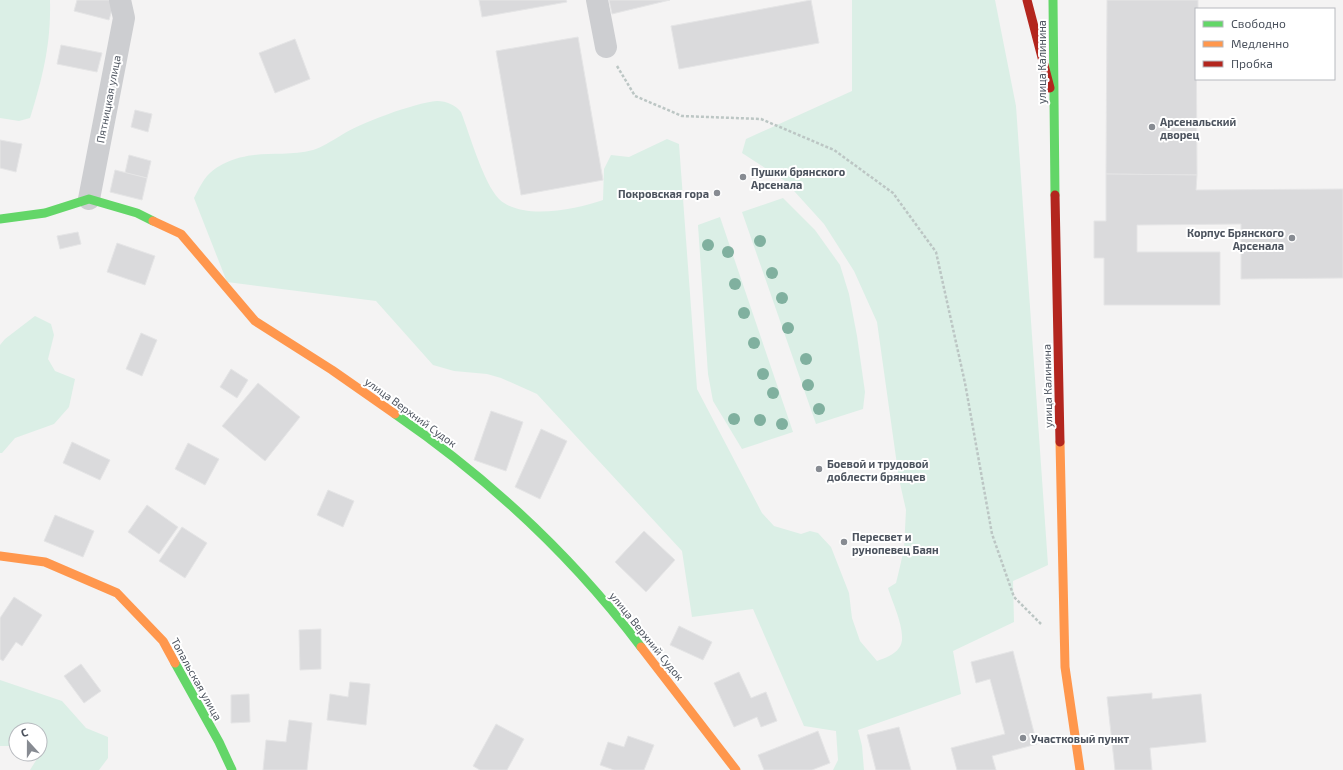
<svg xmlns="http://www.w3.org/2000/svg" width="1343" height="770" viewBox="0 0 1343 770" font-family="'Exo 2',sans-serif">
	<rect width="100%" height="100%" fill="#f4f3f3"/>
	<!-- green -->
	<g fill="#dbefe6">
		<path d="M0 0H50C51 44 43 76 30 118L19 121 0 118Z"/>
		<path d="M852 0H995L1016 106 1048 565 1013 581 1014 622 953 651 961 694 858 730 862 746 864 770H833L838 760 836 731 804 726 753 609 692 617 682 551 537 394 501 378 487 374 454 371 433 365 376 301 227 282 194 198C203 181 206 173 223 164 256 148 281 158 313 150 323 147 331 141 340 136 360 123 414 103 437 101 447 101 455 105 461 112 470 135 483 182 499 199 522 221 577 209 603 200L604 169 611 155 629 157 667 139 679 144 697 389 762 513 774 526 801 534 810 531 818 533 831 547 849 593 852 618 860 641 877 661C885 658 894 655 899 648 909 636 892 602 888 588L896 583 898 575 904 549 906 510 899 479 877 322 854 271 824 224 785 181 742 153 746 139 852 91Z"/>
		<polygon points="783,198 815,230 840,265 849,294 857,336 865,392 863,409 816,424 742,212"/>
		<polygon points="720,217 793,432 742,449 713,401 708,374 698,225"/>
		<polygon points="35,316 51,324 54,335 48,359 55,371 75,379 69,407 54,424 15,438 2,453 0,453 0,345 5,339"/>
		<polygon points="0,680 62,701 86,728 108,737 108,758 99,770 30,770 40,754 40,730 16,730 16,746 0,746"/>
	</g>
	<!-- building -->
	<g fill="#dadadc" stroke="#e5e5e6">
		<polygon points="77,0 115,0 109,20 74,11"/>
		<polygon points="479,0 566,0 567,2 482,17"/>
		<polygon points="609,0 670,0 612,14"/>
		<polygon points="811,0 819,43 679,69 671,26"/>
		<polygon points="1107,0 1198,0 1198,9 1196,9 1197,175 1106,174"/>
		<polygon points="578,37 603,180 521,195 496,51"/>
		<polygon points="295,39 310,79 275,93 259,53"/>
		<polygon points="61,45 102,53 97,72 57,64"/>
		<polygon points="135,110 152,114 148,132 131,127"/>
		<polygon points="0,140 22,144 16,172 0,168"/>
		<polygon points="129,155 151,161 147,178 125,173"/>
		<polygon points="115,170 147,178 142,200 110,192"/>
		<polygon points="1106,174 1197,175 1196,190 1343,189 1343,278 1241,279 1241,224 1137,225 1137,252 1220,252 1220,305 1104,305 1104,258 1094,258 1094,221 1106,221"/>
		<polygon points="78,232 81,244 60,249 57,236"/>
		<polygon points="117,243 155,256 145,285 107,272"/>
		<polygon points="141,333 157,340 142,376 126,369"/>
		<polygon points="231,369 248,380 237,398 220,387"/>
		<polygon points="258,383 300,417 265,461 222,426"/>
		<polygon points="491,411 523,422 506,471 474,460"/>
		<polygon points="541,429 567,441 540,499 515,487"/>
		<polygon points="72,442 110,460 100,480 63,463"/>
		<polygon points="188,443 219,459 205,485 175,469"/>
		<polygon points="328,490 354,501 343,527 317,515"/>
		<polygon points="147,505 178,527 159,554 128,532"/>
		<polygon points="55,515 94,531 83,557 44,541"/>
		<polygon points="182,527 207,543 185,578 159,561"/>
		<polygon points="644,531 675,560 646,592 615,562"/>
		<polygon points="14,597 42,615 22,646 16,642 3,661 0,659 0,618"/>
		<polygon points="679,626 712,642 703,660 670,645"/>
		<polygon points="321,629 321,669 300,670 299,630"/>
		<polygon points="1013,651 1037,744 992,756 996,770 957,770 951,748 1005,734 990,679 976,683 971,662"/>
		<polygon points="81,664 101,691 84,703 64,676"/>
		<polygon points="739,672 751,698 766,692 777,721 761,727 757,717 734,727 714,683"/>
		<polygon points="350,682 370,684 366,725 327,720 330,694 348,697"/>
		<polygon points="1152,693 1152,699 1201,694 1206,742 1150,748 1152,770 1115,770 1107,697"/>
		<polygon points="249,694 250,722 231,723 231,695"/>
		<polygon points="289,720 312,723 307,770 263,770 266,740 286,742"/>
		<polygon points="496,724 524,739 507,770 480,770 473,766"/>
		<polygon points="899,727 911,770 876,770 867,735"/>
		<polygon points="818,731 830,763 812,770 764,770 758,755"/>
		<polygon points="628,736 654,745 644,770 614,770 600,765 608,742 624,747"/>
	</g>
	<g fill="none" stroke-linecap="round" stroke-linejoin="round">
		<!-- path -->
		<polyline stroke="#bcc6c4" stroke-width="2.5" stroke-dasharray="3 2" stroke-linecap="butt" points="617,66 635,96 682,116 761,119 834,150 893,193 936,252 965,383 992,534 1014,597 1041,624"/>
		<!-- street -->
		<g stroke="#cdced1" stroke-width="22">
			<polyline points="597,0 606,47"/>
			<polyline points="89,199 124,18 120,0"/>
		</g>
		<!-- fast -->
		<g stroke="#63d668" stroke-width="9">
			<polyline points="1053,0 1055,195"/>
			<polyline points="0,219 45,213 89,199 137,213 153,221"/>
			<path d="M395 414C488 478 573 557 641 647"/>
			<polyline points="175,663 219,742 232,770"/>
		</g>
		<!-- slow -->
		<g stroke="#ff974d" stroke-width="9">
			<polyline points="153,221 181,234 255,321 332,370 395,414"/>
			<polyline points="1060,442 1065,667 1080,770"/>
			<polyline points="0,556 45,562 117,593 163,641 175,663"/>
			<polyline points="641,647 736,770"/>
		</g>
		<!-- jam -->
		<g stroke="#b3261e" stroke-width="9">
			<polyline points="1027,0 1050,88"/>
			<polyline points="1055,195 1060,442"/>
		</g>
	</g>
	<!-- trees -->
	<g fill="#80b09f">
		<circle cx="760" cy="241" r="6"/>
		<circle cx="708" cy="245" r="6"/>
		<circle cx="728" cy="252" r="6"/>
		<circle cx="772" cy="273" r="6"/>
		<circle cx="735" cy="284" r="6"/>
		<circle cx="782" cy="298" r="6"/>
		<circle cx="744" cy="313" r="6"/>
		<circle cx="788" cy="328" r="6"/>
		<circle cx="754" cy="343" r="6"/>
		<circle cx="806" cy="359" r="6"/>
		<circle cx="763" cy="374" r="6"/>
		<circle cx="808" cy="385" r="6"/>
		<circle cx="773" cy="393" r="6"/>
		<circle cx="819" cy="409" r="6"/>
		<circle cx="734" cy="419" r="6"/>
		<circle cx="760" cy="420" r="6"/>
		<circle cx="782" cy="424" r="6"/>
	</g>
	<!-- markers -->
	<g fill="#878b92" stroke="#fff" stroke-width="1.5">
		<circle cx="1152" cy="127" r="4"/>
		<circle cx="743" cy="177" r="4"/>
		<circle cx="717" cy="193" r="4"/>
		<circle cx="1292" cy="238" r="4"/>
		<circle cx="819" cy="469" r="4"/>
		<circle cx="844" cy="542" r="4"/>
		<circle cx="1023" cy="738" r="4"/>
	</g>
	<g text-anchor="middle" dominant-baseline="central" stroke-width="4" stroke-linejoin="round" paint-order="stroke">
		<!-- street labels -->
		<g font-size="11" fill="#4c535e" stroke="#fff">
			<text transform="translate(1041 62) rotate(-90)">улица Калинина</text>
			<text transform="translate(108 99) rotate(-79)">Пятницкая улица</text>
			<text transform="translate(1047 386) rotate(-91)">улица Калинина</text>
			<text transform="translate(411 412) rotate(36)">улица Верхний Судок</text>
			<text transform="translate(647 636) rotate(51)">улица Верхний Судок</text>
			<text transform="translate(197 679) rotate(61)">Топальская улица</text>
		</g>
		<!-- poi labels -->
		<g font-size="11" font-weight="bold" fill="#4c535e" stroke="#fff" text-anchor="start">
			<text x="1160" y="121">Арсенальский<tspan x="1160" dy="13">дворец</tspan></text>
			<text x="751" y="171">Пушки брянского<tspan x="751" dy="13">Арсенала</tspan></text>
			<text x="709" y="193" text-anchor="end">Покровская гора</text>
			<text x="1284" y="232" text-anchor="end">Корпус Брянского<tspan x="1284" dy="13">Арсенала</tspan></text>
			<text x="827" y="463">Боевой и трудовой<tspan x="827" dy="13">доблести брянцев</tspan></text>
			<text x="852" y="536">Пересвет и<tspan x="852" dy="13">рунопевец Баян</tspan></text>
			<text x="1031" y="738">Участковый пункт</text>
		</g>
	</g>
	<!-- legend -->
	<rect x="1195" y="8" width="140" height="72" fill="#ffffff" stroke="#b7babf"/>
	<rect x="1203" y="21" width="20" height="6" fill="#63d668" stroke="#b7babf"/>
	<text x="1231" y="28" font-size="12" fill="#4c535e">Свободно</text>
	<rect x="1203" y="41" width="20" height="6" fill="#ff974d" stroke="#b7babf"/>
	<text x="1231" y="48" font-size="12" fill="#4c535e">Медленно</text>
	<rect x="1203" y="61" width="20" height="6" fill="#b3261e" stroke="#b7babf"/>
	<text x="1231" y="68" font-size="12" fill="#4c535e">Пробка</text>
	<!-- north arrow -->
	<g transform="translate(28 742) rotate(339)"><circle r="19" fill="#ffffff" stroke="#b7babf"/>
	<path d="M0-3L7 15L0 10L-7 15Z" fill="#878b92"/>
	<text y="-6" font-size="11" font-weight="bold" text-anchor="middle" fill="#4c535e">С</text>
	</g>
</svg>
